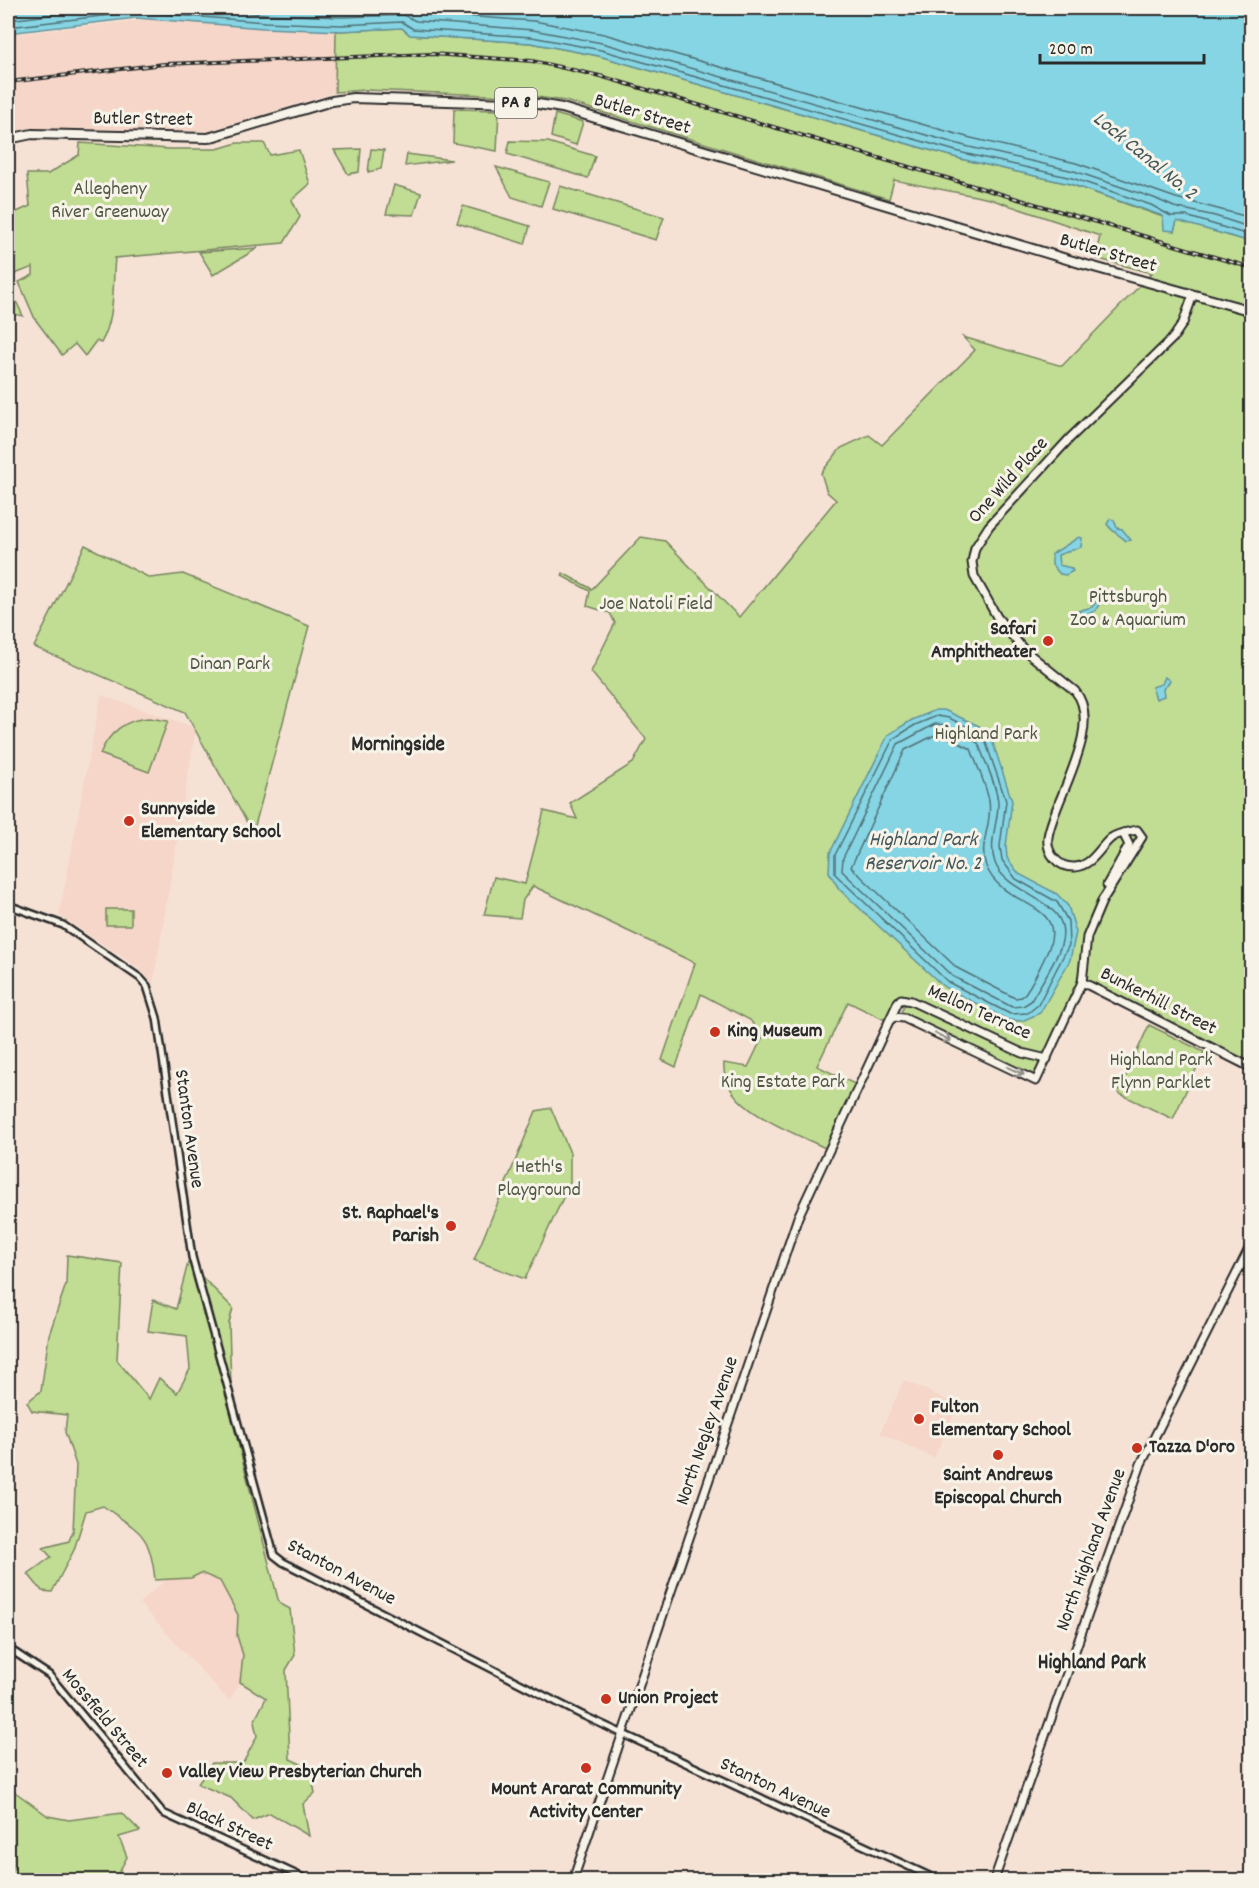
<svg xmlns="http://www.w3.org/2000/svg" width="1259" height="1888" viewBox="0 0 1259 1888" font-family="Dekko,sans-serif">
	<rect width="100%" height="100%" fill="#f6e2d5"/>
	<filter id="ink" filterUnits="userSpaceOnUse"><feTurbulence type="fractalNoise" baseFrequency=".0167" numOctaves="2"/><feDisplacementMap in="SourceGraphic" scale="12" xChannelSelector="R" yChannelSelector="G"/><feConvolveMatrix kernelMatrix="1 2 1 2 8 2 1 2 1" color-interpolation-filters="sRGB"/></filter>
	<g filter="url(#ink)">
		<!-- built -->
		<g fill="#f5d6c8">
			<polygon points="142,20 336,31 335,92 209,131 33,128 8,133 8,35"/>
			<polygon points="101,695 196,728 153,984 139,968 59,915"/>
			<polygon points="904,1380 958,1405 934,1458 880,1433"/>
			<polygon points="201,1573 220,1581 238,1615 237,1636 243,1655 240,1682 229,1701 139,1603 167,1579 191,1578"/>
		</g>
		<!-- green -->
		<g fill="#c1dc93" stroke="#76845f" stroke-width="1.5">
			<path d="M402 28 410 35 531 43 599 56 961 159 1070 184 1163 217 1174 231 1177 220 1251 242V1068L1082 983 1047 1059 1022 1053 901 999 889 1022 848 1002 817 1066 859 1086 829 1150C795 1132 720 1110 724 1063L748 1067 763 1036 750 1020 701 994 676 1067 662 1060 695 963 533 886 523 900 520 918 484 915 494 877 525 884 544 811 577 819 570 803 633 763 646 739 591 672 615 623 610 613 587 606 590 591 562 576 563 573 592 589 641 537 665 541 739 617 836 500 827 492 821 473 841 448 869 435 882 445 975 350 963 337 1062 366 1152 273 1095 258 1100 236 990 199 894 180 889 199 565 101 537 97 366 90 335 92 336 31Z"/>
			<polygon points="454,109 499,110 497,151 453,143"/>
			<polygon points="555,114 583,122 576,145 551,137"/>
			<polygon points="510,141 548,142 595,156 588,178 507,154"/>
			<path d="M80 143 170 149H217L237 143H264L270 155 299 150 310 184 292 200 300 217 284 243 115 258C112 287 116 317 101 343L96 341 85 356 75 344 62 355 35 319 19 282 33 275V267L15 274 10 264H8V216L30 206 27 174H48L79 155Z"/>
			<polygon points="361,149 359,172 348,174 334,150"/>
			<polygon points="371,149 384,150 381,169 368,172"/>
			<polygon points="407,154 452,160 405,166"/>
			<polygon points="496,167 549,182 541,206 512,197"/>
			<polygon points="394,185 421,193 414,215 386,214"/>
			<polygon points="560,186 664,217 656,240 553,209"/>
			<polygon points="463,206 530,226 525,244 457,223"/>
			<polygon points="258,248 213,275 199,252"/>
			<polygon points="8,284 23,316 8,313"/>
			<polygon points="85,545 150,578 183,574 309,626 253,833 185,712 34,647"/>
			<path d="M149 718 168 721 149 772 100 754C109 732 126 719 149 718Z"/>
			<rect x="106" y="909" width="25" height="16"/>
			<polygon points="906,1002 1037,1062 1039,1064 1034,1075 906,1017 901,1013"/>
			<polygon points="1149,1025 1204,1052 1173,1119 1118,1093"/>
			<polygon points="551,1108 570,1153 570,1183 525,1279 474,1260 536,1111"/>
			<path d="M67 1255 122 1263 117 1360 149 1399 159 1378 177 1393 190 1369 187 1336 148 1331 153 1300 176 1309 188 1263 233 1308 229 1323 232 1419 279 1603 290 1609 295 1655 286 1670 290 1759 310 1768 315 1793 303 1804 309 1836 270 1813 253 1820 231 1798 198 1784 212 1763H243L257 1736 254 1722 266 1698 240 1682 243 1655 237 1636 238 1615 220 1581 201 1573 191 1578 155 1580C150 1532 141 1533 103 1506L86 1511 74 1550 52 1592 42 1591 28 1574 51 1557 43 1548 69 1541 73 1531 76 1465 65 1432 67 1415 32 1411 27 1402 41 1391 49 1335 66 1284Z"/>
			<polygon points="11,1789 48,1816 69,1820 122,1813 140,1831 119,1837 127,1857 115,1880 8,1880 8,1791"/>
		</g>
		<!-- water -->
		<g fill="#86d5e4" stroke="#62919a" stroke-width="1.5">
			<polygon points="8,8 1251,8 1251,242 1177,221 1174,231 1164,230 1163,216 1070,184 961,159 599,56 531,43 410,35 402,28 341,31 264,28 136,18 8,33"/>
			<path d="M1110 519 1114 520 1117 528 1122 529 1131 540 1126 541C1120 535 1112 532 1107 524Z"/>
			<polygon points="1079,537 1082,538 1081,547 1058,555 1059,565 1071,568 1073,571 1066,575 1060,574 1052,565 1052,554"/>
			<polygon points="1100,598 1106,600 1100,603 1095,611 1085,615 1078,611 1092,607"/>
			<polygon points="1165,677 1170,681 1163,689 1164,696 1156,699 1152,687 1162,684"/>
			<polygon points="936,710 944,710 979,726 991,737 1012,801 1006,846 1007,858 1019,874 1057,894 1068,906 1076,932 1070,960 1040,1013 1022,1021 1008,1020 944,987 839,889 829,872 830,853 888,735 912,720"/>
		</g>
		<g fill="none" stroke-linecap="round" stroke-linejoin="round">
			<!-- shore -->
			<g stroke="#4f6f75" stroke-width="1.5">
				<polyline points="193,8 265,14 341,17 403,15 416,21 533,30 602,43 965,146 1074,171 1154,198 1174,207 1215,216 1252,228"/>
				<polyline points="411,8 419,13 534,21 604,34 967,137 1076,163 1176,198 1252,218"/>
				<polyline points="8,20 108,8"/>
				<polyline points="8,27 136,12 265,22 341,25 402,22 413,29 532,37 601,50 963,153 1072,178 1151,205 1171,216 1186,216 1252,236"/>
				<polygon points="937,716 949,718 976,731 985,740 1006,801 1000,846 1002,860 1016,879 1057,902 1068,921 1069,945 1038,1005 1028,1013 1010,1014 948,982 835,874 835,855 893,739 915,725"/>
				<path d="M935 724 946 725 978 743C984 759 998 788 998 804 998 823 988 843 995 863 1008 898 1075 898 1061 945 1055 964 1041 983 1031 1001L1023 1006 1012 1007 952 976 842 871 843 858 898 744Z"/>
				<path d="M939 733 971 749C977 766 986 784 989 801 993 823 978 844 986 866 1004 912 1077 899 1043 961 1037 973 1031 987 1022 997L1015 998 957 968 851 867 905 750Z"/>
			</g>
			<defs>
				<g id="minor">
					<polyline points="8,905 63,925 140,978 147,986 157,1018 192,1257 274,1555 283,1562 580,1714 938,1880"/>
					<polyline points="8,1648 49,1675 163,1813 308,1880"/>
				</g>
				<g id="major">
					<polyline points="1107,885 1129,845 1123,833"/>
					<path d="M1102 901 1142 837 1137 830C1128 832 1118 833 1111 838 1099 848 1093 865 1075 867 1058 868 1046 853 1048 837 1053 801 1105 726 1075 691L1023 649 997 617 974 576 972 562 975 548 989 526 1070 438 1173 338 1183 323 1193 295"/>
					<polyline points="1082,982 1252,1068"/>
					<polyline points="890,1020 894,1017 904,1018 1036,1081 1082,982 1087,937 1103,899"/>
					<polyline points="573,1880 798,1217 898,1002 901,999 911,1001 1022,1053 1047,1059"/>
					<polyline points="994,1880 1141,1464 1252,1243"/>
				</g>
				<polyline id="highway" points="8,139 32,134 208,138 332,101 353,98 538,104 562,108 1083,264 1252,311"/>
			</defs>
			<!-- minor casing -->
			<use href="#minor" stroke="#2b2b2b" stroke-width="10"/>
			<!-- major casing -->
			<use href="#major" stroke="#2b2b2b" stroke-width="11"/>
			<!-- highway casing -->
			<use href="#highway" stroke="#2b2b2b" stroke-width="12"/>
			<!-- minor -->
			<use href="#minor" stroke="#f7f3e8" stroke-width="5"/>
			<!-- major -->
			<use href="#major" stroke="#f7f3e8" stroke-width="7"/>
			<!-- highway -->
			<use href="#highway" stroke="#f7f3e8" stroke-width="8"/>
			<defs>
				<polyline id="rail" points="8,82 164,64 432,54 532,61 600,76 1252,268"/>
			</defs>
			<!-- rail casing -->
			<use href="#rail" stroke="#2b2b2b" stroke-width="4"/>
			<!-- rail -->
			<use href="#rail" stroke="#f7f3e8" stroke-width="1.5" stroke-dasharray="4.5" stroke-linecap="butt"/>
		</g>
		<!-- one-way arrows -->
		<defs><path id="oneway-shaft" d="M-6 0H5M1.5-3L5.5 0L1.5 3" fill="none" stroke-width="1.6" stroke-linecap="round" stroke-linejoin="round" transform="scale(1.5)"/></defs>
		<g stroke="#918f8a">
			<use href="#oneway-shaft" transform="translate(943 1037) rotate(26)"/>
			<use href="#oneway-shaft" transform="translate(1016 1071) rotate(25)"/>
		</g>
	</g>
	<!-- markers -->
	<g fill="#c8321e" stroke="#f7f3e8" stroke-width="2">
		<circle cx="1048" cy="641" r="6"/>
		<circle cx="129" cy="821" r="6"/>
		<circle cx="715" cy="1032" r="6"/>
		<circle cx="451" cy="1226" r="6"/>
		<circle cx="919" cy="1419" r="6"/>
		<circle cx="1137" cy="1448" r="6"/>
		<circle cx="998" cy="1455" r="6"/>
		<circle cx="606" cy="1699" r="6"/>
		<circle cx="586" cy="1768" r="6"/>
		<circle cx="167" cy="1773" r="6"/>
	</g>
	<g text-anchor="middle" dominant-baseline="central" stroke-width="6" stroke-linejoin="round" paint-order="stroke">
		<!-- shield labels -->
		<rect fill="#f7f3e8" stroke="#686764" stroke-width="1.5" x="495" y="88" width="42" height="30" rx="4.5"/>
		<g font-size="18" font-weight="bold" fill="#2b2b2b">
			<text x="516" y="103">PA 8</text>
		</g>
		<!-- street labels -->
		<g font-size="20" fill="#2b2b2b" stroke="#f7f3e8">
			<text transform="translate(642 115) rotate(17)">Butler Street</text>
			<text transform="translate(143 120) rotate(1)">Butler Street</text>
			<text transform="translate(1108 254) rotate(16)">Butler Street</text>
			<text transform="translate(1009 481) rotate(-48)">One Wild Place</text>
			<text transform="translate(1158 1002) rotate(27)">Bunkerhill Street</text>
			<text transform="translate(979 1013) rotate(24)">Mellon Terrace</text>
			<text transform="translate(188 1129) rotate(82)">Stanton Avenue</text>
			<text transform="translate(708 1431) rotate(-71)">North Negley Avenue</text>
			<text transform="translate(1092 1550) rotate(-70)">North Highland Avenue</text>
			<text transform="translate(341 1573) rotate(28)">Stanton Avenue</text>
			<text transform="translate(104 1719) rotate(50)">Mossfield Street</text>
			<text transform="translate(775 1789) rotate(25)">Stanton Avenue</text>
			<text transform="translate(229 1827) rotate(25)">Black Street</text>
		</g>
		<!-- park labels -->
		<g font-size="20" fill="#505745" stroke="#f7f3e8">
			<text x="110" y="190">Allegheny<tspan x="110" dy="23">River Greenway</tspan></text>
			<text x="1128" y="598">Pittsburgh<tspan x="1128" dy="23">Zoo &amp; Aquarium</tspan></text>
			<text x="656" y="605">Joe Natoli Field</text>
			<text x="230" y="665">Dinan Park</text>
			<text x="986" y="735">Highland Park</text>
			<text x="1161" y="1061">Highland Park<tspan x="1161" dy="23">Flynn Parklet</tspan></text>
			<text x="783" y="1083">King Estate Park</text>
			<text x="539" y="1168">Heth's<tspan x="539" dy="23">Playground</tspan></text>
		</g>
		<!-- poi labels -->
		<g font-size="20" font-weight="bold" fill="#2b2b2b" stroke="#f7f3e8" text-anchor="start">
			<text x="1036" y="630" text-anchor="end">Safari<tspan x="1036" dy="23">Amphitheater</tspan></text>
			<text x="141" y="810">Sunnyside<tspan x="141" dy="23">Elementary School</tspan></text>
			<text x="727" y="1032">King Museum</text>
			<text x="439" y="1214" text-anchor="end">St. Raphael's<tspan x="439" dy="23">Parish</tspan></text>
			<text x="931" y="1408">Fulton<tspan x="931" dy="23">Elementary School</tspan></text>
			<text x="1149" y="1448">Tazza D'oro</text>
			<text x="998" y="1476" text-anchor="middle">Saint Andrews<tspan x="998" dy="23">Episcopal Church</tspan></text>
			<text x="618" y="1699">Union Project</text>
			<text x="179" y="1773">Valley View Presbyterian Church</text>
			<text x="586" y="1790" text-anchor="middle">Mount Ararat Community<tspan x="586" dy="23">Activity Center</tspan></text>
		</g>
		<!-- water labels -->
		<g font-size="21" font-style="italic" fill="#425659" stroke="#f7f3e8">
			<text transform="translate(1144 157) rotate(39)">Lock Canal No. 2</text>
			<text x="923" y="841">Highland Park<tspan x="923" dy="24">Reservoir No. 2</tspan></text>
		</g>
		<!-- neighbourhood labels -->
		<g font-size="21" font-weight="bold" fill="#2b2b2b" stroke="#f7f3e8">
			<text x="398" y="746">Morningside</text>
			<text x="1092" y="1664">Highland Park</text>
		</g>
	</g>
	<!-- margin -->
	<rect width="1259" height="1888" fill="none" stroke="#f7f3e8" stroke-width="30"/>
	<rect x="15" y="15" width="1229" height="1858" fill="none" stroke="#2b2b2b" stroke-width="2" filter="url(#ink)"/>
	<!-- scale -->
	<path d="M1040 54v9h164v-9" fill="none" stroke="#2b2b2b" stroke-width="3"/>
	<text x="1049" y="54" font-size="18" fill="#2b2b2b" stroke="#f7f3e8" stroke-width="4.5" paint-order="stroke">200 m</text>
</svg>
